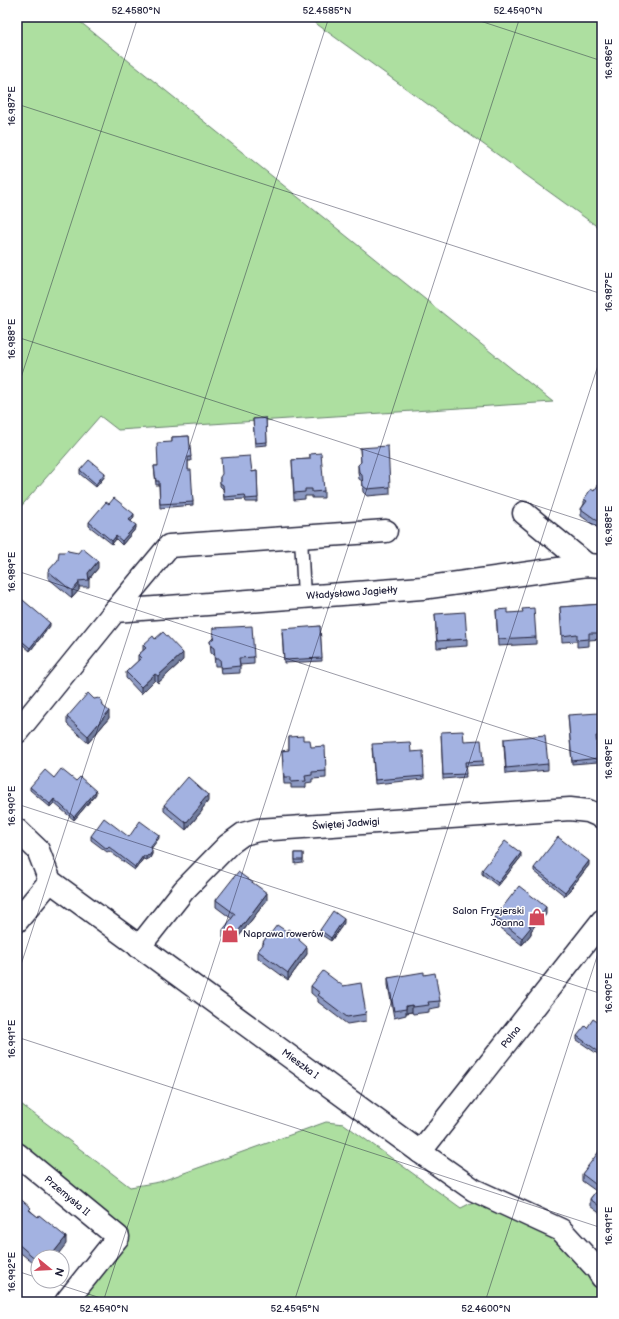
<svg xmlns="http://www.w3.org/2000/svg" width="619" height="1319" viewBox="0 0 619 1319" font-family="'Balsamiq Sans',sans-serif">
	<rect width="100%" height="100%" fill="#fff"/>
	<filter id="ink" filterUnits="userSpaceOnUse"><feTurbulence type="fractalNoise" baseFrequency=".025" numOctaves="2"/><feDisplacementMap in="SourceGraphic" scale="8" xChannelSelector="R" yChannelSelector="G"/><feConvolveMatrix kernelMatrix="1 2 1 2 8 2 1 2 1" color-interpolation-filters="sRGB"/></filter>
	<g filter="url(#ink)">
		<g fill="#addfa0" stroke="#68806e">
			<path d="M17,17h57l479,385 -435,28 -18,-14 -83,95z"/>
			<path d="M307,17h295v213z"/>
			<path d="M17,1101l113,86 29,-5 167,-60 18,2 117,84 14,-7 56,24 27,16 26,27 18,24v10h-524l28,-32 14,-25 -103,-102z"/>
		</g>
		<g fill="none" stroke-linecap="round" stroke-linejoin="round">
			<g stroke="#22223b" stroke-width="15">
				<path id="lane" d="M301,537l3,60"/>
			</g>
			<g stroke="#22223b" stroke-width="25">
				<g id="street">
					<path d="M524,513l63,52"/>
					<path d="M115,611l54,-65 217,-15"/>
					<path d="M17,732l98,-121 307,-23 165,-23 15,1"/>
					<path d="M17,830l21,20 12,31 370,271 54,38 87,40 36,39 5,8"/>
					<path d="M17,921l33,-40"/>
					<path d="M139,947l45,-57 44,-45 15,-11 15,-4 312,-21 18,2 14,6"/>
					<path d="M420,1152l182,-231"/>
					<path d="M17,1154l101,83 -52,65"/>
				</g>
			</g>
			<use href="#lane" stroke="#fff" stroke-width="12"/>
			<use href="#street" stroke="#fff" stroke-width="22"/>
		</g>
		<g fill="#8c99c2" stroke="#22223b">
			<path d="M266,418l1,27 -12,1 -2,-27z"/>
			<path d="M189,436l2,25h-3v9l5,32v3l-33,3 -1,-23h-3l-2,-19h4l14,-24v-5z"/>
			<path d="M360,448l30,39v7l-23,2 -4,-4 -1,-11 -3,-2 -1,-7v-7l3,-2z"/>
			<path d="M310,454l14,37v7h-12v-2h-7v3l-11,1 -2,-40 18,-1z"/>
			<path d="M80,470l25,6 -9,11 -16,-13z"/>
			<path d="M257,471l1,31h-12l-1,-3 -21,1 -1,-11 -3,-3v-9z"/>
			<path d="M602,480v51l-21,-15v-7l3,-5v-5l10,-8z"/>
			<path d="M109,504l25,14 -3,3 5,7 -14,17 -6,-6 -4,5 -23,-18v-4z"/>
			<path d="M68,551l30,17 -9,11v8h-10v3l-7,8 -24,-20v-7z"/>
			<path d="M17,595l33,31 -20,25 -13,-11z"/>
			<path d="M602,604v35l-13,1v6l-12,1v-6l-15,1 -2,-35z"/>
			<path d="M496,610l12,3 28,24v7l-38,2z"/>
			<path d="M435,614l32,25v7l-30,2z"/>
			<path d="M320,626l2,35 -38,2 -2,-31z"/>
			<path d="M213,628l41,29v7l-14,1v8l-19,1 -1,-8h-5l-1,-11 -3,-2 -1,-12 3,-3z"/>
			<path d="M155,639l28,21 -25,23 -3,-3 -14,14 -15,-16v-6l12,-11v-6l5,-4v-6z"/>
			<path d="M94,699l9,7 6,12 -21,25 -21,-19v-7z"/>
			<path d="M568,715l33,21v3l-5,1 2,22 -26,2z"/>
			<path d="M441,732l23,9 19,20v4l-18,1 1,11 -23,2z"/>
			<path d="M289,737l14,3 8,7 15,24v7l-14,1v3l-6,1v5h-15v-4h-7l-2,-33 7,-1z"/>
			<path d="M504,739l44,25v6l-42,4 -2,-28z"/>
			<path d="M372,748l39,4 13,24v3l-49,5z"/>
			<path d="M54,778l22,3 20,13 -22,26 -20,-17 -4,4 -20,-17v-3z"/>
			<path d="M208,801l-6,8v2l-16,19 -22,-19v-6z"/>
			<path d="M91,836l38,1 30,1 -8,10 1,6 -2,4 -4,2 -3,-1 -8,11 -26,-19 -2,1 -16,-12z"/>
			<path d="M295,853h8v10l-8,1z"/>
			<path d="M521,857l-23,29 -16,-12v-4z"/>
			<path d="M589,865l-24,31 -31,-25v-3z"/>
			<path d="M216,900h51l-34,44 -10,-7v-7l9,-11 -16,-12z"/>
			<path d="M546,914l-8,11 -2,-1 -5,7v3l-9,11 -27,-21v-7z"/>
			<path d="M344,923l-13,18 -11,-7v-4z"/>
			<path d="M271,933l29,8 7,13 -19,26 -30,-22v-7l5,-6v-3z"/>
			<path d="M424,975l16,26v6l-11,2v3l-16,2 -1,-2 -6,1v2l-12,3 -6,-33v-7z"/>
			<path d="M311,986l55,28v7l-19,3 -29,-22v-3l-7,-6z"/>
			<path d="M602,1018v39l-25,-17v-4l22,-13z"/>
			<path d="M602,1151v64l-12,-9v-7l6,-8 -14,-10v-7z"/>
			<path d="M17,1196l14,15 35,33 -28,13v10l-21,-17z"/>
		</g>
		<g fill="#727d9e" stroke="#22223b">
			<path d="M105,473v3l-9,11v-3z"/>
			<path d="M134,514v4l-5,5v-3z"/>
			<path d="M136,525v3l-14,17v-4z"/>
			<path d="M116,536v3l-4,5v-3z"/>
			<path d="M98,561v7l-10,12v-7z"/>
			<path d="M79,583v7l-7,8v-7z"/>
			<path d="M50,623v3l-20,25v-3z"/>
			<path d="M183,653v7l-25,23v-7z"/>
			<path d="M155,674v6l-14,14v-7z"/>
			<path d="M109,711v7l-21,25v-7z"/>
			<path d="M96,791v3l-22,26v-3z"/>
			<path d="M208,795v6l-6,8v2l-16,19v-7l14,-19z"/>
			<path d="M54,799v4l-4,4v-3z"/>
			<path d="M159,835v3l-8,11v-3z"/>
			<path d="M152,851v3l-2,4 -4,2v-4z"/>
			<path d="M521,853v4l-23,29v-3z"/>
			<path d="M143,856v3l-8,11v-3z"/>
			<path d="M589,861v4l-24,31v-4z"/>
			<path d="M267,893v7l-34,44v-6z"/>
			<path d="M546,907v7l-8,11v-7z"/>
			<path d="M536,917v7l-5,7v3l-9,11v-7l7,-12z"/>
			<path d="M344,919v4l-13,18v-3z"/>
			<path d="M307,947v7l-19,26v-7z"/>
			<path d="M412,1005v7l-6,1v-7z"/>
			<path d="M66,1237v7l-10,13h-6z"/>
		</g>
		<g fill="#a3b2e1" stroke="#22223b">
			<path d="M266,418l1,24 -12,1 -2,-24z"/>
			<path d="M189,436l2,21h-3v13h3l2,32 -33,2 -1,-23h-3l-2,-15h4l-1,-23 15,-1v-5z"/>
			<path d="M388,446l2,41 -23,2 -4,-3 -1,-11 -3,-3 -1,-7 3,-3 -1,-14z"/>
			<path d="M321,453l3,38 -12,1v-3h-7v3l-11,1 -2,-33 18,-1v-5z"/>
			<path d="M250,456l2,16 5,-1 1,27 -12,1 -1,-4 -21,2 -1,-12 -3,-2v-6l2,-3 -1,-16z"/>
			<path d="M89,460l16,13 -9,11 -16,-14z"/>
			<path d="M602,480v44l-21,-15 6,-8 -3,-2 7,-10 3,2z"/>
			<path d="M114,498l20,16 -5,6 7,5 -14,16 -6,-5 -4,5 -23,-19 17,-20 3,2z"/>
			<path d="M82,548l16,13 -10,12 1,7 -11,1 1,2 -7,8 -24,-20 10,-11 1,-8h6l2,-2 1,1 10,2z"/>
			<path d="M17,595l33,28 -20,25 -13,-11z"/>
			<path d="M602,604v29h-13v6l-12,1v-6l-15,2 -2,-29z"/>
			<path d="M534,608l2,29 -38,2 -2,-29 12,-1v4l15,-1 -1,-3z"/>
			<path d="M465,612l2,27 -30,2 -2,-27z"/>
			<path d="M252,626l2,31 -15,1 1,8 -19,2 -1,-9h-5l-1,-11 -3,-2 -1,-5 4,-3 -1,-10z"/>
			<path d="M320,626l2,32 -38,2 -2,-31z"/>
			<path d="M163,632l20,21 -25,23 -3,-2 -14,13 -15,-15 15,-14 -3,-3 8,-7 -3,-3 10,-9 2,3z"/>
			<path d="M88,693l6,6 5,-1 3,3 1,5 6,5 -21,25 -21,-19z"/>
			<path d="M599,713l2,23h-5l2,22 -26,3 -4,-46z"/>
			<path d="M463,731l1,10 17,-1 2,21 -18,1 1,12 -23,1 -2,-43z"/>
			<path d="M545,735l3,29 -42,4 -2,-29z"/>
			<path d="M303,736v4h7l1,7 14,-1 1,25 -14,1v3l-7,1 1,5 -15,1v-5h-7l-2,-26 7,-1v-13z"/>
			<path d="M410,742l1,10 12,-1 1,25 -49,4 -3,-36z"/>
			<path d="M61,769l15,12 4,-4 16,14 -22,26 -20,-18 -4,5 -20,-17 15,-17 9,8z"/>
			<path d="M188,777l20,18 -8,9h2l-16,19 -22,-18z"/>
			<path d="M104,818l25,19 11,-16 19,14 -8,11 1,5 -2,4 -4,1h-3l-8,11 -26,-20 -2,2 -16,-13z"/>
			<path d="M558,837l31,24 -24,31 -31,-24z"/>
			<path d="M505,841l16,12 -23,30 -16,-13z"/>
			<rect x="295" y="853" width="8" height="7"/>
			<path d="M238,872l29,21 -34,45 -10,-8 12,-16 -19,-14z"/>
			<path d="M519,886l27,21 -8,11 -2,-1 -7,9 2,1 -9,11 -27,-21z"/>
			<path d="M333,911l11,8 -13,19 -11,-8z"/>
			<path d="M277,925l9,6 2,-2 12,9 -1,2 8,7 -19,26 -30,-22 6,-8 -1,-1 7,-10 1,1z"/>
			<path d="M323,971l20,15 18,-3 5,31 -19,3 -29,-22 2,-2 -9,-7z"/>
			<path d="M424,972v3l11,-2 5,28 -12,1 1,3 -16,2 -1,-2 -6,1v3l-12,2 -6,-33z"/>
			<path d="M602,1018v36l-25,-18 8,-10 2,2 6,-9 6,4z"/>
			<path d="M600,1150l2,1v57l-12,-9 9,-12 -17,-13z"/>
			<path d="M17,1196l14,12 -2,2 9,7 1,-2 27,22 -16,20h-12v4l-21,-18 1,-2 -1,-1z"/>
		</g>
	</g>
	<path fill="none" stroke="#22223b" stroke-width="1" stroke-opacity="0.45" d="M468,17l134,44M17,104l585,190M17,337l585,190M17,390l121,-373M17,571l585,190M17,804l585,190M17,977l312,-960M17,1037l585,191M17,1271l21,7M48,1281l65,21M103,1302l417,-1285M294,1302l308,-949M485,1302l117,-361"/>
	<defs>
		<g id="shop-bare" transform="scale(1.38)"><path d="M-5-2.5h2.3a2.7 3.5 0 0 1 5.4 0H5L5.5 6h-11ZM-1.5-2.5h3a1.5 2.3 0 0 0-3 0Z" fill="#d1495b" stroke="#fff" stroke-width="2.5" paint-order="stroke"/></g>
	</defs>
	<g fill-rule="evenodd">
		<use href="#shop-bare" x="537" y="917"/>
		<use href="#shop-bare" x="230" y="934"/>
	</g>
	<g text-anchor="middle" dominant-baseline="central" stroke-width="3" stroke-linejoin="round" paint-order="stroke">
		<g font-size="10" fill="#22223b" stroke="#fff">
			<text transform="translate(352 593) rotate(-4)">Władysława Jagiełły</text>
			<text transform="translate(346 824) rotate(-4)">Świętej Jadwigi</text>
			<text transform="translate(511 1037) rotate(-52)">Polna</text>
			<text transform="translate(300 1064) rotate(36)">Mieszka I</text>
			<text transform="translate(67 1196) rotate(40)">Przemysła II</text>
		</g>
		<g font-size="10" fill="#22223b" stroke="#fff" text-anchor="end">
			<text x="524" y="911">Salon Fryzjerski<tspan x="524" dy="12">Joanna</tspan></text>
			<text x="243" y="934" text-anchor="start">Naprawa rowerów</text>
		</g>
	</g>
	<rect width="619" height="1319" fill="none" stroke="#fff" stroke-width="44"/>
	<g transform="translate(50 1269) rotate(108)"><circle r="19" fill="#ffffff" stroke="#a7a7b1"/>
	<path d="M0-3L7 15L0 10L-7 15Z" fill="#d1495b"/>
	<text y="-6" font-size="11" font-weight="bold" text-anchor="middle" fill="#22223b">N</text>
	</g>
	<rect x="22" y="22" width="575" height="1275" fill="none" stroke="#22223b" stroke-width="1.5"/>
	<g font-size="10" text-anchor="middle" fill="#22223b">
		<text x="136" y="14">52.4580°N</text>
		<text x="327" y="14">52.4585°N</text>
		<text x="518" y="14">52.4590°N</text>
		<text transform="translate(608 59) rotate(-90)" y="4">16.986°E</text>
		<text transform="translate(11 106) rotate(-90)" y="4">16.987°E</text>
		<text transform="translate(608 292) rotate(-90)" y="4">16.987°E</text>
		<text transform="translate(11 339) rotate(-90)" y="4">16.988°E</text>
		<text transform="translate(608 526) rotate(-90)" y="4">16.988°E</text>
		<text transform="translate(11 572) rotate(-90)" y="4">16.989°E</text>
		<text transform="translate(608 759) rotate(-90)" y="4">16.989°E</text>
		<text transform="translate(11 806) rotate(-90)" y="4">16.990°E</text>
		<text transform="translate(608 993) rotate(-90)" y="4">16.990°E</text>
		<text transform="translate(11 1039) rotate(-90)" y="4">16.991°E</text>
		<text transform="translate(608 1226) rotate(-90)" y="4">16.991°E</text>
		<text transform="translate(11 1272) rotate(-90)" y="4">16.992°E</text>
		<text x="104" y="1312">52.4590°N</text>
		<text x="295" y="1312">52.4595°N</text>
		<text x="486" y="1312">52.4600°N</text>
	</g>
</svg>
